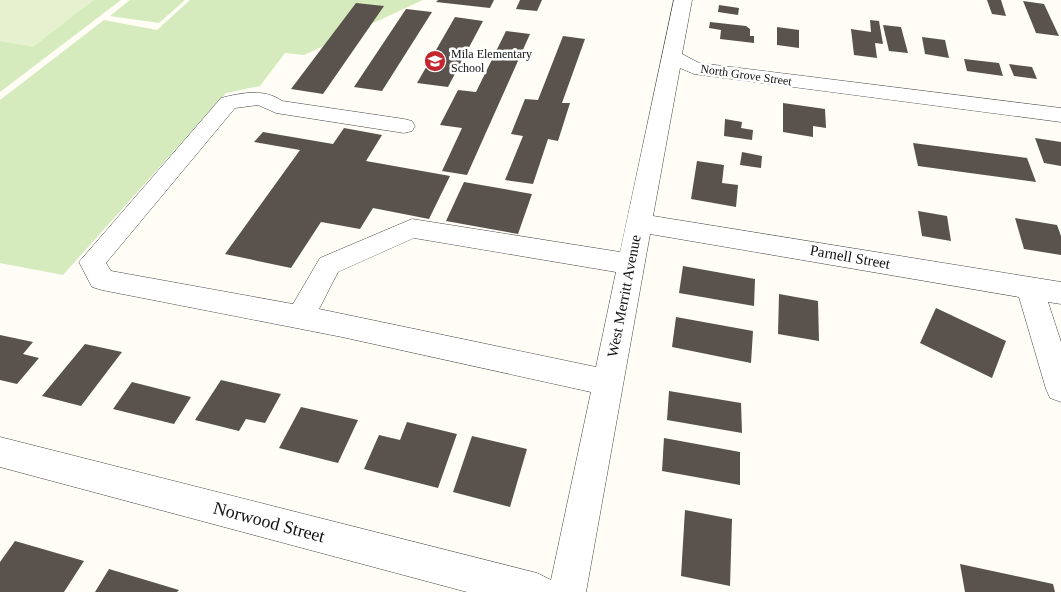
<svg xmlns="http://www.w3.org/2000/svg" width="1061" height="592" viewBox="0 0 1061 592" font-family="'Times New Roman',serif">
	<rect width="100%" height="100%" fill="#fffdf5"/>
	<g fill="#d5ebbd">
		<path d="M0,0h121l-121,92z"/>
		<path d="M130,0h55l-26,23 -49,-7z"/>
		<path d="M190,0h233l-119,55 -19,-2 -25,33 -34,7 -163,182 -63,-12v-163l104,-80 53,10z"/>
	</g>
	<path fill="#e6f2cf" d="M0,0h94l-61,47 -33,-6z"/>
	<g fill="#5a524d">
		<path d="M438,0h56l-4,8 -54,-6z"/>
		<path d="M520,0h22l-5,11 -21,-2z"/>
		<path d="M987,0h14l5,16 -14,-2z"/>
		<path d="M1023,1l21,3 15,32 -23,-3z"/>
		<path d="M356,3l28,3 -61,88 -32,-5z"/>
		<path d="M719,5l20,3 -1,7 -20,-3z"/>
		<path d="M406,9l26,3 -50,79 -28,-4z"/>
		<path d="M455,17l28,4 -35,66 -31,-4z"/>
		<path d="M870,20l9,1 4,23 -8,-1 2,15 -23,-3 -3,-26 20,3z"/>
		<path d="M710,22l36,4 4,3v7h4v7l-34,-4 1,-9 -12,-2z"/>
		<path d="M883,25l18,2 7,26 -19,-2z"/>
		<path d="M777,27l22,3v18l-22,-3z"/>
		<path d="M506,31l24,3 -63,141 -25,-4 20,-43 -22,-3 18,-35 18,2z"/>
		<path d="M563,36l22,3 -23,64h8l-12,38 -10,-2 -15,45 -28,-4 18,-44 -12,-2 14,-35 13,1z"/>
		<path d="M922,37l23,3 4,18 -24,-4z"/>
		<path d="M964,59l35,4 4,13 -36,-5z"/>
		<path d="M1009,64l23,3 5,12 -23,-3z"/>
		<path d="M783,103l42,6 1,19 -13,-2v11l-30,-5z"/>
		<path d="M725,119l17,3 -1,6 12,2 -1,10 -28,-4z"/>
		<path d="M344,128l38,7 -16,26 84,15 -21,43 -56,-11 -13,21 -39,-7 -30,46 -66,-14 75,-104 -46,-8 9,-10 70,12z"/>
		<path d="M1035,138l26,4v24l-17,-3z"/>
		<path d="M913,143l114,15 9,24 -118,-16z"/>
		<path d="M742,152l20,4 -1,12 -21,-3z"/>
		<path d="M697,161l27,4 -2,18 16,2 -2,22 -45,-8z"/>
		<path d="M464,182l68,12 -14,40 -72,-13z"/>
		<path d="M918,211l29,5 4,25 -29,-5z"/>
		<path d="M1015,218l42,7 4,11v19l-37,-6z"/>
		<path d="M683,266l72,13 -1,27 -75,-13z"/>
		<path d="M779,294l39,7 1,40 -41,-7z"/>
		<path d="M936,308l70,33 -14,37 -72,-35z"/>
		<path d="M676,317l77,14 -2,32 -79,-16z"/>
		<path d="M0,335l33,7 -10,12 16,4 -22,26 -17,-4z"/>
		<path d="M85,344l37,8 -41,54 -39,-10z"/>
		<path d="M221,380l60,14 -16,29 -19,-4 -7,12 -44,-11z"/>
		<path d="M132,382l59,15 -17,27 -61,-15z"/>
		<path d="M669,391l72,12 1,30 -75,-13z"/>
		<path d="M301,407l57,13 -20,43 -59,-15z"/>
		<path d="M407,422l50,12 -19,54 -74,-19 15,-34 21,5z"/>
		<path d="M472,436l55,13 -17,58 -57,-15z"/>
		<path d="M664,438l76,14v33l-78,-14z"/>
		<path d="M685,510l47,9 -2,67 -49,-10z"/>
		<path d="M15,541l69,20 -20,31h-64v-30z"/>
		<path d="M960,564l93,20 2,8h-90z"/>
		<path d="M109,569l70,21 -2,2h-82z"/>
	</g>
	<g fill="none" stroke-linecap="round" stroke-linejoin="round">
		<g stroke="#444" stroke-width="1">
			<path id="minor" d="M674,0h18l-10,54 17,9 362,45v14l-367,-48 -14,-6 -27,148 408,66v22l-13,-2 13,40v60l-11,-4 -4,-9 -27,-92 -369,-63 -64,358h-119l-467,-125v-30l537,136 14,7 40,-188 -249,-55 -240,-47 -10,-3 -13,-25 142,-164c20,-5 43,-10 61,3l122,18 8,2 3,5 -3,5 -8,2 -128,-20 -18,-8 -23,3 -129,155 5,8 182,33 27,-46 92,-39 208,33zM414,238l202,34 -20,95 -277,-58 19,-37z"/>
		</g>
		<use href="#minor" fill="#fff" fill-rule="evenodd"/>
	</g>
	<defs>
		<g id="school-disc" transform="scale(1.125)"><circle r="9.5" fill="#c4262e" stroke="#fff"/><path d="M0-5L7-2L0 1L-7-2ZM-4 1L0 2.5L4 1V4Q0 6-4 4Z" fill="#fff"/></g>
	</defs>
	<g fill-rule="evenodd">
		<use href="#school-disc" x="435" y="61"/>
	</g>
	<g text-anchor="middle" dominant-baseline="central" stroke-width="5" stroke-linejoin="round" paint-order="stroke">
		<g font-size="12" fill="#111" stroke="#fff" text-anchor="start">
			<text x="451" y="54">Mila Elementary<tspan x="451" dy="14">School</tspan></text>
		</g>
		<g font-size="12" fill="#111" stroke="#fff">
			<text transform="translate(746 75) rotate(8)">North Grove Street</text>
		</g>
		<g font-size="15" fill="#111" stroke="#fff">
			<text transform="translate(850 257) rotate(10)">Parnell Street</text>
			<text transform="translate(624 296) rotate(-79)">West Merritt Avenue</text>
		</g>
		<g font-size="18" fill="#111" stroke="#fff">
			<text transform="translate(269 522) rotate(15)">Norwood Street</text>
		</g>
	</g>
</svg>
